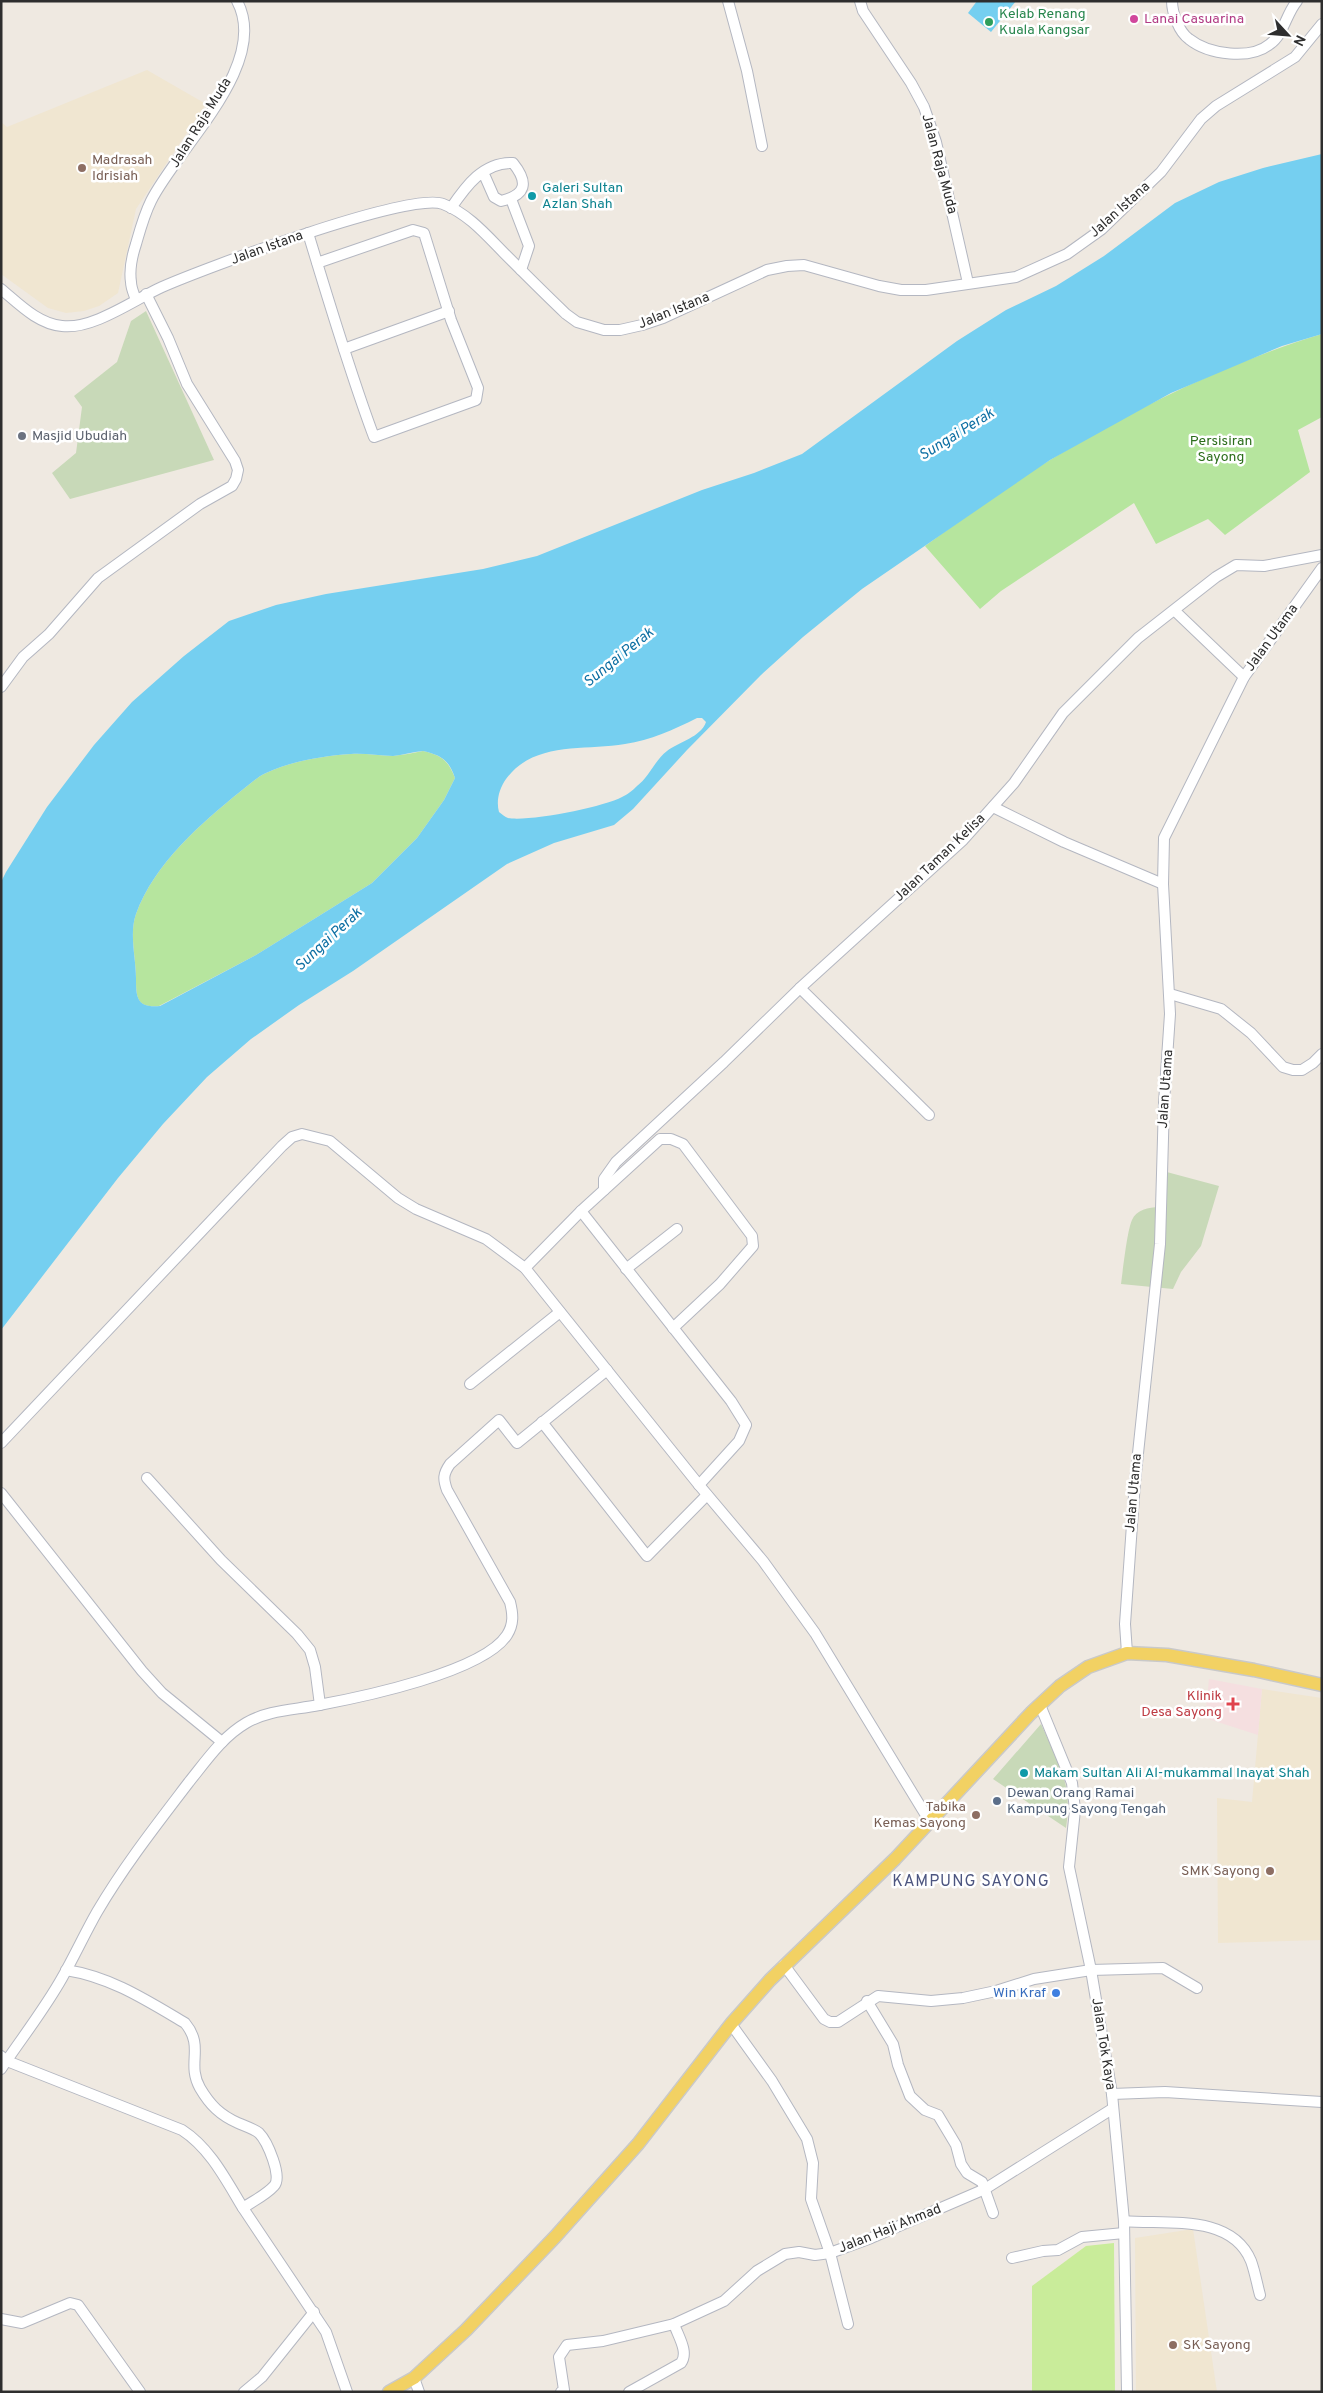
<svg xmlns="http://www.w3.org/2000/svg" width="1323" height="2393" viewBox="0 0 1323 2393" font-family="Overpass,sans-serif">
	<rect width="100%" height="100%" fill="#efe9e1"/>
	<g fill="#f0e6d1">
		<path d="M147,70l59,34 -70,105 -18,84 -19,13 -15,5 -18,2 -18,-5 -47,-34v-152l6,5z"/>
		<path d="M1262,1689l60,9v242l-104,3 -1,-145 35,4z"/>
		<path d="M1193,2229l24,163h-81l-1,-154z"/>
	</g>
	<path fill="#f5dfe0" d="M1209,1679l53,10 -4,46 -53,-17z"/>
	<g fill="#b6e59e">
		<path d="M1322,334v83l-24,13 12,42 -85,63 -17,-16 -52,25 -22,-41 -133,88 -21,18 -55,-63c41,-30 82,-60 125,-86 85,-52 176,-97 272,-126z"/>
		<path d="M423,751c18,4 25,9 32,27l-11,22 -27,38 -45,45 -116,72 -97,51c-22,2 -23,-8 -23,-28 0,-20 -7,-45 0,-64 18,-50 65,-91 105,-123 8,-6 16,-14 25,-18 26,-12 56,-17 85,-19 14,-1 28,2 42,2 9,-1 20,-3 30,-5z"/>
	</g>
	<g fill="#c8d9b8">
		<path d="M146,311l68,149 -144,39 -18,-26 24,-20 6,-46 -8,-11 43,-34 14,-41z"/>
		<path d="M1163,1171l56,15 -18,60 -20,26 -8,17 -52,-5c2,-14 6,-53 11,-64 4,-10 17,-13 27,-13z"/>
		<path d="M1041,1724c18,40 32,60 25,104l-73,-49z"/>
	</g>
	<path fill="#c9ec9a" d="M1114,2243l1,149h-83v-106l54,-40z"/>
	<g fill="#75cff0" fill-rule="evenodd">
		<path d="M977,1h39l-25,31 -23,-19z"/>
		<path d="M1322,154v180l-40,12 -111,47 -121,67 -188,129 -59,48 -42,38 -74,75 -54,59 -19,16 -60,18 -47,21 -154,107 -54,34 -48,34 -44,38 -44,47 -45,54 -117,152v-448l5,-10 41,-65 47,-62 38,-43 52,-46 45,-35 47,-16 50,-11 157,-25 54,-13 165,-66 52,-17 48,-19 155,-113 49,-31 50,-24 48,-30 71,-53 44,-21 44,-14zM697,718h5l4,4c-5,15 -27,20 -39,29 -12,9 -18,26 -30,35 -4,4 -10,9 -15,11 -18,10 -94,25 -114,21 -3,-1 -6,-4 -9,-6 -3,-11 0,-23 7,-33 28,-38 77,-28 119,-35 26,-4 48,-14 72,-26zM423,751c18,4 26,9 32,27l-11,22 -27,38 -45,45 -116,72 -96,51c-23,2 -24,-8 -24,-28 0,-20 -7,-44 0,-64 18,-50 65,-91 105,-123 8,-6 16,-14 25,-18 26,-12 56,-17 85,-19 14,-1 28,2 42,2 9,-1 20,-4 30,-5z"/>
	</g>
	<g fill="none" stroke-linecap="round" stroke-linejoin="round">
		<g stroke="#b4b7c1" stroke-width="12">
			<g id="minor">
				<path d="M728,1l19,70 15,75"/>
				<path d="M860,1l3,10 48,72 13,24 12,35 32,141"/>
				<path d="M1172,1c0,12 7,31 17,38 20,16 62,21 81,5 14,-10 16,-30 27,-43"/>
				<path d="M511,199l18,47 -8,24"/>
				<path d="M451,208c15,-22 32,-46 62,-45 16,20 13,32 -12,38l-7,-4 -11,-25"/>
				<path d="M308,233c21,69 41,137 66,204l102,-37 2,-12 -27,-68 -27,-87 -11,-3 -96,33"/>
				<path d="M1,289c18,15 37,35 61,37 31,4 73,-27 100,-39 41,-18 248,-96 281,-83 26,10 44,32 64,52 19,19 39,39 59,58l11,8 27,8h16l22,-5 21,-7 104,-48 20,-4 17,-1 75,21 22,4h25l90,-13 51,-23 35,-25 59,-57 40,-53 15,-13 79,-49 27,-33"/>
				<path d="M136,300c-2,-6 -5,-12 -5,-18 -2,-13 1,-26 5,-38 4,-14 8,-29 15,-43 26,-53 120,-136 86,-200"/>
				<path d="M344,349l105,-38"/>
				<path d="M1175,611l69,66"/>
				<path d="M1,687l22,-30 26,-23 49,-56 102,-74 32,-18 4,-7 2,-9 -3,-9 -48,-77 -19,-46 -22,-44"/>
				<path d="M993,807l71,35 99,42"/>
				<path d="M800,988l129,127"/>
				<path d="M1170,994l51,15 30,24 32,34 10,3h9l11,-7 9,-9"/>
				<path d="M604,1190v-11l12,-17 108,-100 76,-74 163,-148 51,-57 49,-70 75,-75 78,-61 20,-12 28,1 58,-11"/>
				<path d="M581,1211l150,190 15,24 -7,16 -40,44"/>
				<path d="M525,1268l56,-57 79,-72h11l12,5 69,92 1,10 -33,38 -47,44"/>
				<path d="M626,1269l51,-40"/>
				<path d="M470,1384l90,-72"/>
				<path d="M542,1422l105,134 60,-61"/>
				<path d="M1,1443l281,-297 10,-9 10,-3 28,7 68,57 18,11 70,30 39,29 174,217 64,76 52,72 115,189"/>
				<path d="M147,1478l74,82 76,74 13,16 5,17 5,38"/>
				<path d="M1,1493l141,178 20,22 60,49"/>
				<path d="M1127,1653l-2,-29 10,-142 25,-238 4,-141 6,-89 -7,-130 1,-46 80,-161 78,-109"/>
				<path d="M1040,1705l32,78 3,27 -6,57 22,103 21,124 12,127 3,171"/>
				<path d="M784,1965l40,54 6,3h8l40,-26 53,5 32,-3 33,-7 38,-12 57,-9 72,-2 34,20"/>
				<path d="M66,1970c45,7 80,30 119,53 20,24 1,40 15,65 10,17 20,27 38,35 7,3 16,6 21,10 8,8 24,44 15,53 -8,9 -21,15 -31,22l83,124 21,60"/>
				<path d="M867,2001l26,43 5,21 12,31 15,14 13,5 18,30 5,19 6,9 15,9 11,31"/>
				<path d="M731,2024l41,57 35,58 6,24 -2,36 19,54 18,71"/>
				<path d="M1,2056l6,5 175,69c28,18 44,50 61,78"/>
				<path d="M1,2069c20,-30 43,-59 61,-91 12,-21 23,-45 35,-66 27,-46 60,-88 92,-130 17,-21 33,-45 57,-59 22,-13 48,-13 73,-18 43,-8 164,-33 188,-70 7,-11 6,-21 3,-33l-63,-112c-4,-11 -4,-16 3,-26l49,-44 18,23 90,-73"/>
				<path d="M1112,2094l53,-2 157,10"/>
				<path d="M1124,2221c42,4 107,-8 127,40 4,11 6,23 9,34"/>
				<path d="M1012,2258l31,-7 15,-1 24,-13 42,-4"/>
				<path d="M1,2319l21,4 48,-20 8,2 62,87"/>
				<path d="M414,2378l5,14"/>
				<path d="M244,2392l18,-15 52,-65"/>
				<path d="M561,2392l3,-2 -5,-33 8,-12 36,-4 71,-17 50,-23 33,-30 28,-17 14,-2 16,3 15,-2 41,-15 114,-49 127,-80"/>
				<path d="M629,2392l52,-29c8,-11 -3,-27 -7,-39"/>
			</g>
		</g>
		<g stroke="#c9c9c9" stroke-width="15">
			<path id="major" d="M389,2392l25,-14 52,-48 89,-93 83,-93 93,-120 39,-44 125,-121 136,-146 29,-27 28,-19 39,-14 40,2 87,15 68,15"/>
		</g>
		<use href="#minor" stroke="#fff" stroke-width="10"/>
		<use href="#major" stroke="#f2d163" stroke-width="12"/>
	</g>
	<circle fill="#d1479c" stroke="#fff" stroke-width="2" cx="1134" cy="19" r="5"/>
	<circle fill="#2e9e5b" stroke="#fff" stroke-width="2" cx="989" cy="22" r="5"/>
	<g fill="#8d6e63" stroke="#fff" stroke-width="2">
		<circle cx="82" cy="168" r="5"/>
		<circle cx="976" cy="1815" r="5"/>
		<circle cx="1270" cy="1871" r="5"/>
		<circle cx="1173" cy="2345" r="5"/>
	</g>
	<g fill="#0f9aa8" stroke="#fff" stroke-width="2">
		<circle cx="532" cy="196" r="5"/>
		<circle cx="1024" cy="1773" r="5"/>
	</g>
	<circle fill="#6b7280" stroke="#fff" stroke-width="2" cx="22" cy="436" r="5"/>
	<path fill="#e0444e" stroke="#fff" stroke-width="2" d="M1230.5 1696.5h5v5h5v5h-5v5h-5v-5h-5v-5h5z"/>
	<circle fill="#5c6f8a" stroke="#fff" stroke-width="2" cx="997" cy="1801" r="5"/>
	<circle fill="#3f7fe0" stroke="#fff" stroke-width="2" cx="1056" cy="1993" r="5"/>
	<g text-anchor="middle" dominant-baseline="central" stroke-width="5" stroke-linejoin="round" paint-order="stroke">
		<g font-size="14" fill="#27864d" stroke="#fff" text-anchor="start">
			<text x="999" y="14">Kelab Renang<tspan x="999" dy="16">Kuala Kangsar</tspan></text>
		</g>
		<g font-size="14" fill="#b23c85" stroke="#fff" text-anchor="start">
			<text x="1144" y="19">Lanai Casuarina</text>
		</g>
		<g font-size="14" fill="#2e2e2e" stroke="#fff">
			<text transform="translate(201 123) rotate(-58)">Jalan Raja Muda</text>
			<text transform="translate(939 164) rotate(75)">Jalan Raja Muda</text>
			<text transform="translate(1120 210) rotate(-42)">Jalan Istana</text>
			<text transform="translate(267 248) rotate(-20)">Jalan Istana</text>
			<text transform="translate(674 311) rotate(-22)">Jalan Istana</text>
			<text transform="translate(1272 638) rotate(-54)">Jalan Utama</text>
			<text transform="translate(940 858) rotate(-44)">Jalan Taman Kelisa</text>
			<text transform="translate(1166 1089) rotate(-86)">Jalan Utama</text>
			<text transform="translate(1134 1493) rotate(-85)">Jalan Utama</text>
			<text transform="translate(1103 2044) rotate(81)">Jalan Tok Kaya</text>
			<text transform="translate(890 2229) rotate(-22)">Jalan Haji Ahmad</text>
		</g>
		<g font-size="14" fill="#785e54" stroke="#fff" text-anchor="start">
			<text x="92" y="160">Madrasah<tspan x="92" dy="16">Idrisiah</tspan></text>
			<text x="966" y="1807" text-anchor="end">Tabika<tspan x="966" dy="16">Kemas Sayong</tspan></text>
			<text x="1260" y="1871" text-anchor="end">SMK Sayong</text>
			<text x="1183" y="2345">SK Sayong</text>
		</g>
		<g font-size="14" fill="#0d838f" stroke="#fff" text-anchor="start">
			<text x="542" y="188">Galeri Sultan<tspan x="542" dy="16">Azlan Shah</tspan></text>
			<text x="1034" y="1773">Makam Sultan Ali Al-mukammal Inayat Shah</text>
		</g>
		<g font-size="14" fill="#5b616d" stroke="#fff" text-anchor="start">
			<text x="32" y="436">Masjid Ubudiah</text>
		</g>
		<g font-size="14" fill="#2c6e1b" stroke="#fff">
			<text x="1221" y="441">Persisiran<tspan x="1221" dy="16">Sayong</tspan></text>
		</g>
		<g font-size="14" fill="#be3a42" stroke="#fff" text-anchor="end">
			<text x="1222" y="1696">Klinik<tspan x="1222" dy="16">Desa Sayong</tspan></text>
		</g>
		<g font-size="14" fill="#4e5e75" stroke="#fff" text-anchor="start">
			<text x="1007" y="1793">Dewan Orang Ramai<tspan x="1007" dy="16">Kampung Sayong Tengah</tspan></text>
		</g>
		<g font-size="14" fill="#366cbe" stroke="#fff" text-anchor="end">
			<text x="1046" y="1993">Win Kraf</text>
		</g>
		<g font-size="15" font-style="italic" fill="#0d6fa3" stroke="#fff">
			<text transform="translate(957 435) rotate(-32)">Sungai Perak</text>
			<text transform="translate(619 658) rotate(-39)">Sungai Perak</text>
			<text transform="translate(329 940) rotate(-43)">Sungai Perak</text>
		</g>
		<g font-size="16" letter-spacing="1" fill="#4d5680" stroke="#fff">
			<text x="971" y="1882">KAMPUNG SAYONG</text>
		</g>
	</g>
	<rect width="1323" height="2393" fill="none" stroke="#2e2e2e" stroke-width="5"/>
	<g transform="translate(1288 35) rotate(116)" stroke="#ffffff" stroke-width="4" paint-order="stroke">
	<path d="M0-4L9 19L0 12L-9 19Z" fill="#2e2e2e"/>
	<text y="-8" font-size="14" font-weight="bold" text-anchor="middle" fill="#2e2e2e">N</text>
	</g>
</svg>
